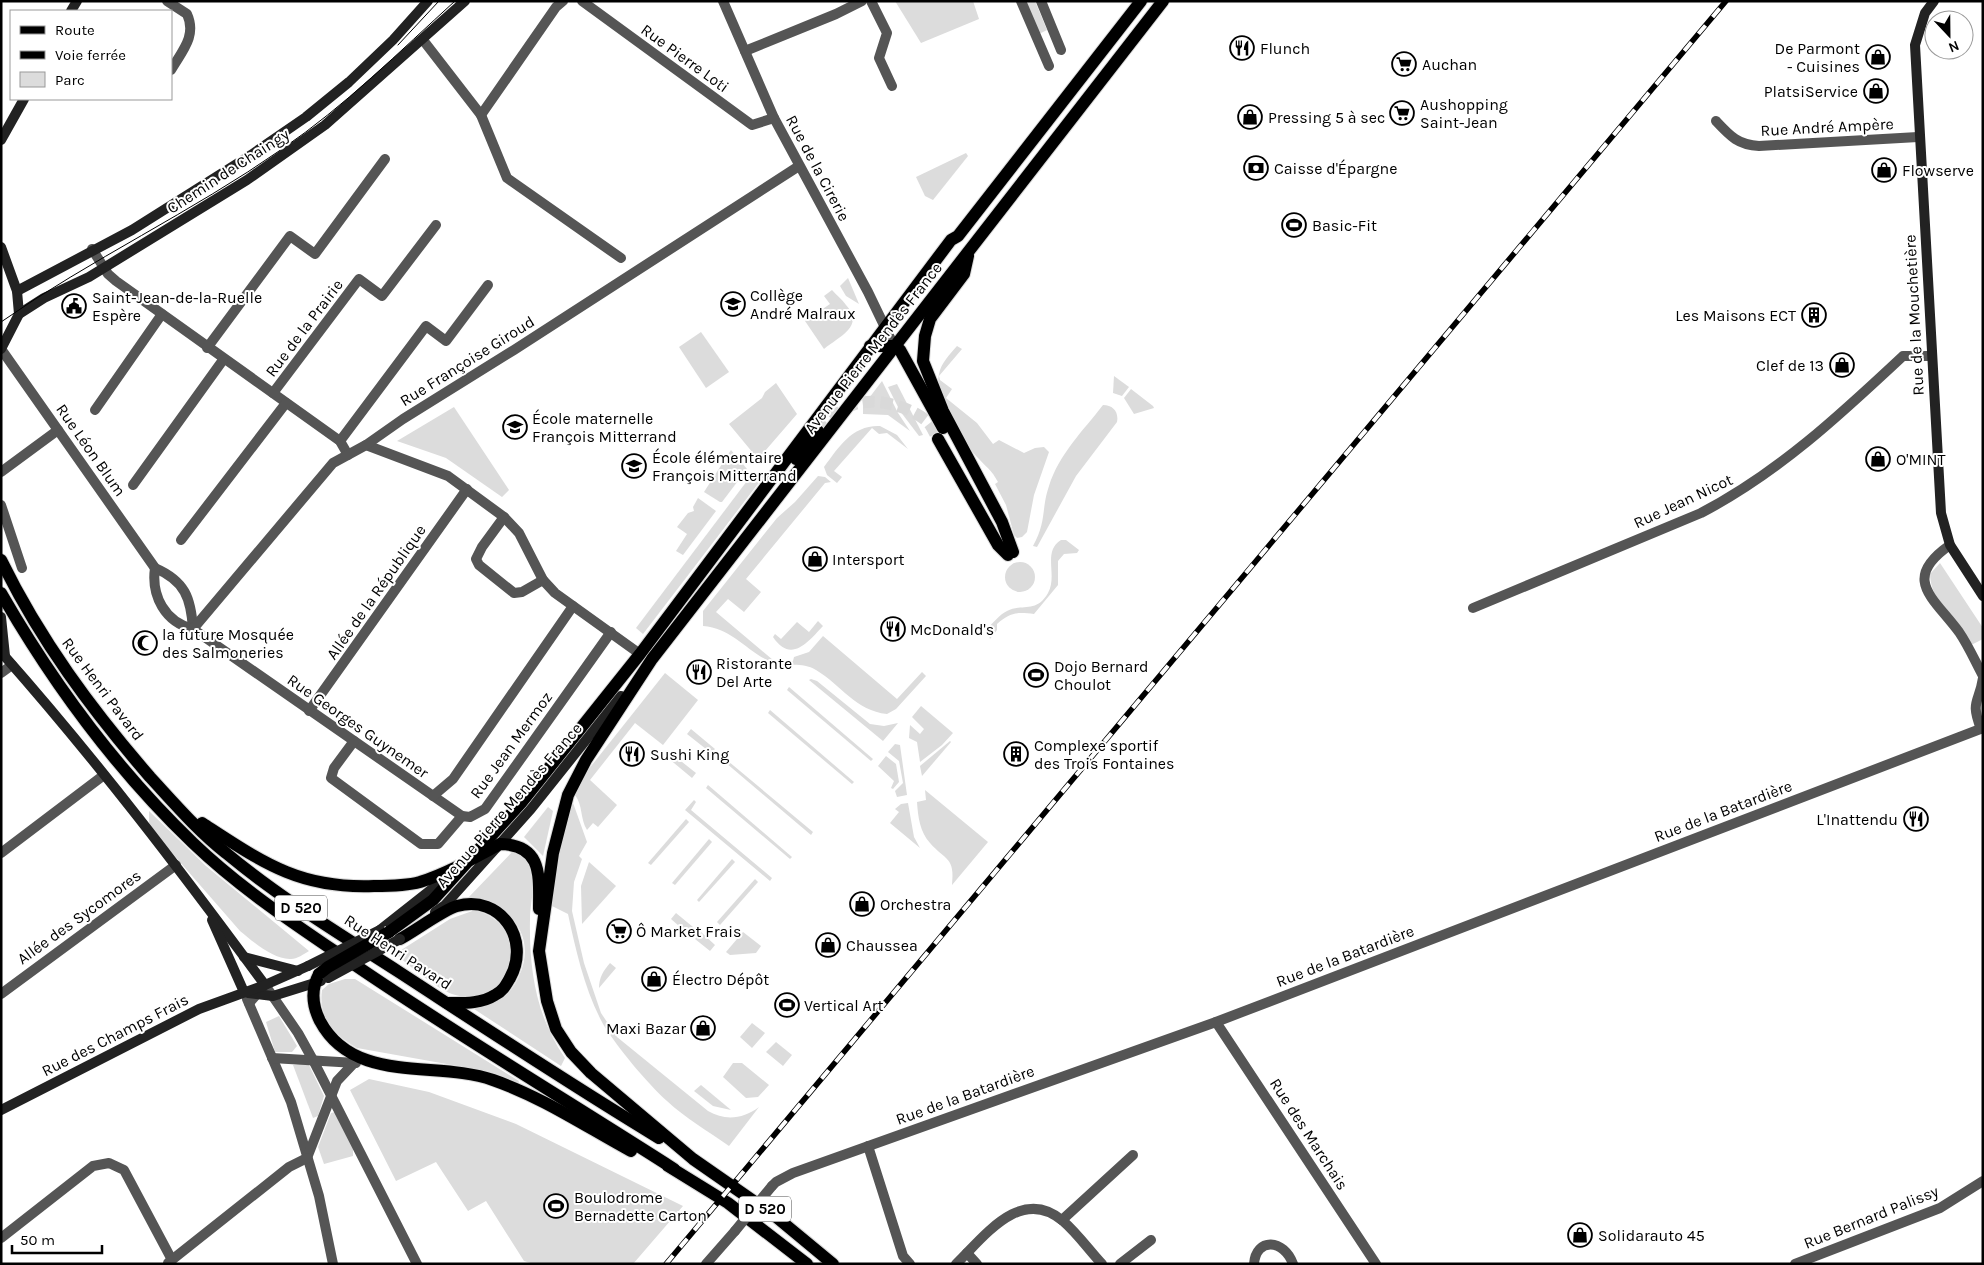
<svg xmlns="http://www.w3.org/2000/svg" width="1984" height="1265" viewBox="0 0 1984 1265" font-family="Karla,sans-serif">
	<rect width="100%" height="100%" fill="#fff"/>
	<g fill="#dcdcdc">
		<path d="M895,1h78l6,18 -58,24z"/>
		<path d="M1026,1h9l12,29 -8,4z"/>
		<path d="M966,153l2,3 -35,44 -8,-4 -9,-19z"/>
		<path d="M848,278l11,26 -13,-8 -6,-10z"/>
		<path d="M832,290c5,6 10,9 14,15 19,21 -6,31 -22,44l-19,-28 25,-17 -6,-8z"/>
		<path d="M701,332l28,40 -23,16 -27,-41z"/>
		<path d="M957,346l5,3 -23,27 1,4 12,9 -6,9 31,25 16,21 6,-4 25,13 11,-5 9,-1 5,5 -15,43 -7,37 -5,5 -5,1 -3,-3 -8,-30 -11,-21 3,-2c-7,-13 -10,-13 -19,-23 -16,-16 -46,-62 -40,-85 2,-11 11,-20 18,-28z"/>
		<path d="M1114,376l15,11 -7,9 -9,-3z"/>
		<path d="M882,381l16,32 12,18 -22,-16 -25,-1v-8z"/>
		<path d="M776,383l21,31 -39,45 -29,-35 33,-26 3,-6z"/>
		<path d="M897,384l26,51 -4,1 -19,-25 -12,-24z"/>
		<path d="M1131,389l22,17 1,2 -20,6 -10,-16z"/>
		<path d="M1103,405c10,0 16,7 14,17l-41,54 -39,71 -4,-1c14,-25 8,-37 16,-60 10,-32 34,-55 54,-81z"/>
		<path d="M454,407l55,83 -7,7 -56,-39 -49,-17z"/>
		<path d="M880,426l17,9 11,14 -21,-16 -8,1 -7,-6 -38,43 8,6 -5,6 -10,-8 -3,-8c15,-20 28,-42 56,-41z"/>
		<path d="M731,450l16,19 -25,33h-2l-16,-10z"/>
		<path d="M762,475l2,1 -121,158 -7,-6 111,-147z"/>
		<path d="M818,476l7,1 6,5 -6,1 -79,96 15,13 -17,20 -16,-13 -12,13 57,48 20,1 1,-4 15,-5 14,-16 74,63 25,-27 4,4 -30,33 -9,5c-31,-3 -46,-29 -71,-44 -14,-9 -31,-2 -45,-8 -25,-11 -39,-34 -68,-36v-15l74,-93 18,-16z"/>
		<path d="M698,498l18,13 -33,44 -7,-4 11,-17 -10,-7 11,-14 6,-2 -1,-4z"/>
		<path d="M1061,540h5l13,10 -2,3 -13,1 -6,7v24l-24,29c-16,-2 -24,-2 -37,10v6l-7,9 -3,-10c6,-6 13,-15 20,-18 15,-8 29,3 41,-18 10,-18 -6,-41 13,-53z"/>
		<circle cx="1020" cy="577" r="15"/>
		<path d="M1940,563l43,65v11l-12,6c-14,-20 -41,-45 -41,-71z"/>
		<path d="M818,621l5,5c-15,16 -32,38 -50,11l2,-3 6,5 16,-17 12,10z"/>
		<path d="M665,673l33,27 -35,45 -28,-22 -45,57 27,25 -19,22 -5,-4 -6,7c-7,-11 -4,-25 -12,-35l9,-20z"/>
		<path d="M811,679l6,2 53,43 14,2 14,-3 -15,18 -74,-61z"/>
		<path d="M789,687l84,72 -2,2 -84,-71z"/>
		<path d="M921,706l32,27 -11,12 -22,17 -3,-20 -8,-4 1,-13 10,9 4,-5 -12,-12z"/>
		<path d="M770,710l84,72 -2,2 -84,-71z"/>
		<path d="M691,729l24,20 -4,4 -24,-19z"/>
		<path d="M950,741l1,1 -29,34 -2,-10z"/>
		<path d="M895,744l5,1 7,50 -10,2 -2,-6 8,-8 -4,-22 -11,-9z"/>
		<path d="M672,754l24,19 -4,5 -24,-20z"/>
		<path d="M886,756l10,8 3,18 -6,7 -2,-1 3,-7 -16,-15z"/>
		<path d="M728,761l85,71 -2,3 -85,-72z"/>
		<path d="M708,785l84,72 -2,2 -84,-71z"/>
		<path d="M925,790l63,52 -36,43c3,-28 -6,-24 -22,-42 -10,-11 -12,-26 -13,-41l9,-2z"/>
		<path d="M572,800l15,42 -8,14 3,3 -8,23 -2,29 12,52 17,50 16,24 91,74c17,10 35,8 51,-4l-30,39c-21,-15 -44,-28 -62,-45 -20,-18 -50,-54 -64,-77 -18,-33 -27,-73 -35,-110l-16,-8 7,-56z"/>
		<path d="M694,800l2,2 -5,8 81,68 -2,3 -85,-71z"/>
		<path d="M908,803l6,34 6,11 -30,-25 9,-11 -4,-3 6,-5z"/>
		<path d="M548,807l5,4 -10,45 -19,-19z"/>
		<path d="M149,811l57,55 103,85c-5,3 -12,8 -18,8 -17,1 -39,-18 -51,-28l-81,-93 -10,-15z"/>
		<path d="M686,819l3,3 -38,43 -3,-2z"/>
		<path d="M709,839l3,3 -37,43 -3,-2z"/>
		<path d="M514,850c8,5 18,13 19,23 2,15 -3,31 -3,46 -1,51 6,97 35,139l-4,8 -87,-57c10,-3 23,-6 32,-14 5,-4 10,-12 13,-19 19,-40 -11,-76 -52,-77z"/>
		<path d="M732,859l3,3 -36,40 -2,-2z"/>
		<path d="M589,862l27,24 -34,38 -1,-38z"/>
		<path d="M755,879l3,3 -38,43 -3,-3z"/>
		<path d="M475,910c66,19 34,104 -23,84 -15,-5 -43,-29 -57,-40l55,-35z"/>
		<path d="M676,913l17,14 -6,6 -16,-14z"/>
		<path d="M701,932l14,13 -5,6 -15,-12z"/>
		<path d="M743,932l18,14 -5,7 -26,2 -4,-3z"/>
		<path d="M610,963l6,5 -17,20c0,-10 4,-17 11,-25z"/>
		<path d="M345,979h10l164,102 -1,2 -49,-15 -112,-20c-23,-13 -39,-30 -35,-58l7,-6z"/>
		<path d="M279,1016l18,30 -5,6h-17l-9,-30z"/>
		<path d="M752,1023l13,10 -13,15 -12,-11z"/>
		<path d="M776,1042l16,13 -9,11 -17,-14z"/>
		<path d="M308,1063l16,33 -6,20 -5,2 -20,-53z"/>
		<path d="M733,1063h9l27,22 -11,12 -12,1 -23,-21z"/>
		<path d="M369,1079l60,13 87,32 167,82 -50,58h-99l-10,-3 -38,-60 -18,10 -32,-49 -40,19 -46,-91z"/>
		<path d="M701,1085l30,25 -18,-4 -19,-15z"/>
		<path d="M335,1112l18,37v7l-29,8 -6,-17 13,-34z"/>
	</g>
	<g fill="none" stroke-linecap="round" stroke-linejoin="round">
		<path stroke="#d9d9d9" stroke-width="12" stroke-dasharray="12 6" stroke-linecap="butt" d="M818,431c9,-9 23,-23 37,-27 22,-7 56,3 73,18 4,4 7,12 10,17"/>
		<g stroke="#dbdbdb" stroke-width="14">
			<g id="primary">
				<path d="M968,256l-4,18 -34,45 -5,17 -2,25 20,50 59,111 11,30"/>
				<path d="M870,346h24l6,4 43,78"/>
				<path d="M938,439l60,106 10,10"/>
				<path d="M796,459l22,-28"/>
				<path d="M1,560c39,80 91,150 149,217 24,26 48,54 76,76 54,45 114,81 173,119 86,56 172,113 260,166"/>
				<path d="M1,593c53,92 116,177 192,250 49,47 106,84 162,122 104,71 213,136 319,204"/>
				<path d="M202,823c60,39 97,66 172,63 15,0 32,0 46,-4 28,-9 54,-24 80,-38 43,1 39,32 39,65"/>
				<path d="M389,932l44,-32 88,-97 119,-149 311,-414 7,-4 183,-235"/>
				<path d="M400,939c15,-8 43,-29 57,-33 44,-12 74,34 53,72 -4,7 -7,13 -15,17 -14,9 -32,8 -48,8"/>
				<path d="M319,974c-8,15 -7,31 1,47 34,64 117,39 173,59 49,17 92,46 138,71"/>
				<path d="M668,1166l60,37 79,61"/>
				<path d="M833,1264l-58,-48 -82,-57 -102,-86 -20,-21 -15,-23 -9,-28 -8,-50 14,-98 15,-58 18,-35 66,-101 511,-658"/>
			</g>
		</g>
		<g stroke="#555" stroke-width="10">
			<path d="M167,1l20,13c10,22 -5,37 -16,56"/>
			<path d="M582,1l170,124 22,-7"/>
			<path d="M723,1l51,117 94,174 26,54"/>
			<path d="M871,1l16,32 -8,25 13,28"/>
			<path d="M1021,1l28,65"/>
			<path d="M1041,1l20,49"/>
			<path d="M423,40l58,75 26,63 114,80"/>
			<path d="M745,51l91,-37 26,-13"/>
			<path d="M481,115l75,-108 7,-6"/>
			<path d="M1716,121c14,15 22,24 43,25l159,-9"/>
			<path d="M92,249l16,25 8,7 224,160 8,14"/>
			<path d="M207,348l83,-112 25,18 70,-95"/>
			<path d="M1,349l154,219c30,13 36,30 38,61"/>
			<path d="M273,393l86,-114 23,17 54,-71"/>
			<path d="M95,410l67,-96"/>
			<path d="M340,441l86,-115 20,15 42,-56"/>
			<path d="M366,445l82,31 56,41 15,16 24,47 12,13 85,61"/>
			<path d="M1,472l57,-42"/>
			<path d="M133,485l90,-125"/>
			<path d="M1,505l21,63"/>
			<path d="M504,517l-22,30 -6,12 3,6 35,28 8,-1 21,-12"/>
			<path d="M181,540l105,-137"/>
			<path d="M1950,545c-49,34 -17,52 9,87 9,13 16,29 24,44"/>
			<path d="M155,568c-4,28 10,54 38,61l269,187"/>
			<path d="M1473,608l228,-95c77,-40 140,-99 202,-157h28"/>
			<path d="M193,629l140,-166 33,-18 37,-26 111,-69 285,-184"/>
			<path d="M1,673l11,-8"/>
			<path d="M309,711l158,-222"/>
			<path d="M1981,729c-11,-29 -2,-25 2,-51"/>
			<path d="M354,741l-20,27 -3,10 90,66h17l24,-28 8,1 15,-8 126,-177"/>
			<path d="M433,796l20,-17 120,-173"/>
			<path d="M1,853l103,-78"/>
			<path d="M1,994l175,-129"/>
			<path d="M247,999l44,103 28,94 14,68"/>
			<path d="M249,1003l16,-18 33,48 15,27 104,204"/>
			<path d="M1216,1022l160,242"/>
			<path d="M272,1058l84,5"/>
			<path d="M868,1146l35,110 7,8"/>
			<path d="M307,1158l30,-77 17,-18"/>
			<path d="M772,1186l4,-4 17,-9 423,-151 767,-294"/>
			<path d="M1062,1220l71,-65"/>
			<path d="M1,1238l92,-72 16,-3 15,7 48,90"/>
			<path d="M967,1253l10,11"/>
			<path d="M168,1263l121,-96 18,-9"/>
			<path d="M706,1264l29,-33"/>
			<path d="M956,1264c28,-27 65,-79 107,-43 14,12 26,29 39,43"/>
			<path d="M1120,1264l31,-24"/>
			<path d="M1254,1264c2,-27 30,-25 39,0"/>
			<path d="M1795,1264l145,-56 43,-27"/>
		</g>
		<g stroke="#222" stroke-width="10">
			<path d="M1934,1l-9,12 -10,32 26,468 9,32 33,51"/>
			<path d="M71,11l6,-10"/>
			<path d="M1,140l23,-41"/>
			<path d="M1,247l16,44 2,23"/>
			<path d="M17,291l115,-61 119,-75 55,-38 43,-35 44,-42 35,-39"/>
			<path d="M1,349l18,-35 25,-16 45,-21 158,-97 78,-55 140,-124"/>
			<path d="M1,617l4,39"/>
			<path d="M1,652c94,106 180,219 264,333"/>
			<path d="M435,912l10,-7 86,-96 90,-113"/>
			<path d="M212,920l32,72"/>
			<path d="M380,930l71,-56"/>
			<path d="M244,957l54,14"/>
			<path d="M248,993l25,3 48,-15"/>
			<path d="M1,1110l198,-101 66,-24 43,-19"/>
		</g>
		<use href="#primary" stroke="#000" stroke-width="12"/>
		<g stroke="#000" stroke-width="1">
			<path d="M398,45l41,-44"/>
			<path d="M1,322c90,-63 191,-110 281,-173 63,-43 117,-97 173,-148"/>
		</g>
		<g stroke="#000" stroke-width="5.5">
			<path id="rail" d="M666,1264l1060,-1263"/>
		</g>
		<use href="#rail" stroke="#fff" stroke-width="4" stroke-dasharray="11" stroke-linecap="butt"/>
		<g stroke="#dbdbdb" stroke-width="14" stroke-linecap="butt">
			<path id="primary-bridge" d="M319,974l9,-7 61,-35"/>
		</g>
		<path stroke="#555" stroke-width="10" d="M735,1231l37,-45"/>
		<g stroke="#222" stroke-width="10">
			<path d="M308,966l72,-36"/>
			<path d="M328,978l72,-39"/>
		</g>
		<use href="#primary-bridge" stroke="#000" stroke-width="12"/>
	</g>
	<defs>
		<g id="restaurant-ring" transform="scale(1.25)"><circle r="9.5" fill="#fff" stroke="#000" stroke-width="1.5"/><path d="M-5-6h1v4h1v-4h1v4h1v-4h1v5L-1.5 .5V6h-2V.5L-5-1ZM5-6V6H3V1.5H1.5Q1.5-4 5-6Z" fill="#000"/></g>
		<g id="shop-ring" transform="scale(1.25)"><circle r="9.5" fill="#fff" stroke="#000" stroke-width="1.5"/><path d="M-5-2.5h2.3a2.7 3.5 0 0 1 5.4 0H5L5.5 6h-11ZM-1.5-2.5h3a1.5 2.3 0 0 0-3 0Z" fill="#000"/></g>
		<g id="supermarket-ring" transform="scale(1.25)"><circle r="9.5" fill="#fff" stroke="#000" stroke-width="1.5"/><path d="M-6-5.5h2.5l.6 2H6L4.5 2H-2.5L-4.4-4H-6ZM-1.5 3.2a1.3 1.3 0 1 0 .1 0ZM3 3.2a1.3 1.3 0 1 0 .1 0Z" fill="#000"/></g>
		<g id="bank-ring" transform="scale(1.25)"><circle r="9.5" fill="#fff" stroke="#000" stroke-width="1.5"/><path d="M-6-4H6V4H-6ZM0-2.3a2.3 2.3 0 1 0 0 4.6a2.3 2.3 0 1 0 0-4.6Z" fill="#000"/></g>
		<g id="stadium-ring" transform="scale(1.25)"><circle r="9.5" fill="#fff" stroke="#000" stroke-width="1.5"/><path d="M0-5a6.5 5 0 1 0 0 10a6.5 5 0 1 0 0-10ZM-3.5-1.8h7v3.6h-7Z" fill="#000"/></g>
		<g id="school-ring" transform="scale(1.25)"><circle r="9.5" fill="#fff" stroke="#000" stroke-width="1.5"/><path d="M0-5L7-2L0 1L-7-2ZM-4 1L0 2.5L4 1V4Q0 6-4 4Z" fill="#000"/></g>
		<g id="civic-ring" transform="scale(1.25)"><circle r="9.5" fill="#fff" stroke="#000" stroke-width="1.5"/><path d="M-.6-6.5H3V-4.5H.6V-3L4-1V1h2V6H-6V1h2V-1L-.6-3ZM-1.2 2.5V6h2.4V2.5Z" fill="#000"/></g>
		<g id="building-ring" transform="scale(1.25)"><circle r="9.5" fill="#fff" stroke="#000" stroke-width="1.5"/><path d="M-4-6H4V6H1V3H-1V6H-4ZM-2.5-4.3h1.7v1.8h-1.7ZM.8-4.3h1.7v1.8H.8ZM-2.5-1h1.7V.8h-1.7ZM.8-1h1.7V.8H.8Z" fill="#000"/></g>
		<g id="mosque-ring" transform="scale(1.25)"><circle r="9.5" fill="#fff" stroke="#000" stroke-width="1.5"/><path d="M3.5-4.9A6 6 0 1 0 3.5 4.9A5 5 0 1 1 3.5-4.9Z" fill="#000"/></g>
	</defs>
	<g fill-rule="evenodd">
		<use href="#restaurant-ring" x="1242" y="48"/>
		<use href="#shop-ring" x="1878" y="57"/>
		<use href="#supermarket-ring" x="1404" y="64"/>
		<use href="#shop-ring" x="1876" y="91"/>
		<use href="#supermarket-ring" x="1402" y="113"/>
		<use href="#shop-ring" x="1250" y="117"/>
		<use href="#bank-ring" x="1256" y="168"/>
		<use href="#shop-ring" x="1884" y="170"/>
		<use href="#stadium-ring" x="1294" y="225"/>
		<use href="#school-ring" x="733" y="304"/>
		<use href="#civic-ring" x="74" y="306"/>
		<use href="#building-ring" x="1814" y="315"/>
		<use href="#shop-ring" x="1842" y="365"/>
		<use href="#school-ring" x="515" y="427"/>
		<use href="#shop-ring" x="1878" y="459"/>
		<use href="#school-ring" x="634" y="466"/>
		<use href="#shop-ring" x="815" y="559"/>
		<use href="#restaurant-ring" x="893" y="629"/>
		<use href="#mosque-ring" x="145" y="643"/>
		<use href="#restaurant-ring" x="699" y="672"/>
		<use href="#stadium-ring" x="1036" y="675"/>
		<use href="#restaurant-ring" x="632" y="754"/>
		<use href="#building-ring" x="1016" y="754"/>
		<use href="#restaurant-ring" x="1916" y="819"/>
		<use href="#shop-ring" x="862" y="904"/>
		<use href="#supermarket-ring" x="619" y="931"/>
		<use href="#shop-ring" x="828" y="945"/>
		<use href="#shop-ring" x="654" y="979"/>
		<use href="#stadium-ring" x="787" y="1005"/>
		<use href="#shop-ring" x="703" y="1028"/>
		<use href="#stadium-ring" x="556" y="1206"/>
		<use href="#shop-ring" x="1580" y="1235"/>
	</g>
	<g text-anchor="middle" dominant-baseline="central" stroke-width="4" stroke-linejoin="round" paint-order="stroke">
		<g fill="#fff" stroke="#4c4c4c" stroke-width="1">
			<rect x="275" y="895.5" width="52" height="25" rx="4"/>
			<rect x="739" y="1196.5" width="52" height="25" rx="4"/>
		</g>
		<g font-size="15" font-weight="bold" fill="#000">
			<text x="301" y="908">D 520</text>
			<text x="765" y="1209">D 520</text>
		</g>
		<g font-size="16" fill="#000" stroke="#fff" text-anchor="start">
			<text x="1260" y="48">Flunch</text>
			<text x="1860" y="48" text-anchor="end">De Parmont<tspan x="1860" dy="18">- Cuisines</tspan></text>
			<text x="1422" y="64">Auchan</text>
			<text x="1858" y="91" text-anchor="end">PlatsiService</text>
			<text x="1420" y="104">Aushopping<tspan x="1420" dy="18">Saint-Jean</tspan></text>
			<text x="1268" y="117">Pressing 5 à sec</text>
			<text x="1274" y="168">Caisse d'Épargne</text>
			<text x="1902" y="170">Flowserve</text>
			<text x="1312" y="225">Basic-Fit</text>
			<text x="750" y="295">Collège<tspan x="750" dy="18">André Malraux</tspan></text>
			<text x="92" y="297">Saint-Jean-de-la-Ruelle<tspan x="92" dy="18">Espère</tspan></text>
			<text x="1796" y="315" text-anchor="end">Les Maisons ECT</text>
			<text x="1824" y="365" text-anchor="end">Clef de 13</text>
			<text x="532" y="418">École maternelle<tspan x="532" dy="18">François Mitterrand</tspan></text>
			<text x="652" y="457">École élémentaire<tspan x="652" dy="18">François Mitterrand</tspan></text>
			<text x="1896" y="459">O'MINT</text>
			<text x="832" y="559">Intersport</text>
			<text x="910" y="629">McDonald's</text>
			<text x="162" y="634">la future Mosquée<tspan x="162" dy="18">des Salmoneries</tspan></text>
			<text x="716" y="663">Ristorante<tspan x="716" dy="18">Del Arte</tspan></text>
			<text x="1054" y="666">Dojo Bernard<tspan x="1054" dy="18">Choulot</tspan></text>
			<text x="1034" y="745">Complexe sportif<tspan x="1034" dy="18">des Trois Fontaines</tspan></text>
			<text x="650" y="754">Sushi King</text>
			<text x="1898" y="819" text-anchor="end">L'Inattendu</text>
			<text x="880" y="904">Orchestra</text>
			<text x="636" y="931">Ô Market Frais</text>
			<text x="846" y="945">Chaussea</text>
			<text x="672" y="979">Électro Dépôt</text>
			<text x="804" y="1005">Vertical Art</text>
			<text x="686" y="1028" text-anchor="end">Maxi Bazar</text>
			<text x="574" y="1197">Boulodrome<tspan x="574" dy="18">Bernadette Carton</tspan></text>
			<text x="1598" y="1235">Solidarauto 45</text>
		</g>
		<g font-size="16" fill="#000" stroke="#fff">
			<text transform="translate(685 58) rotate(36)">Rue Pierre Loti</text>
			<text transform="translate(1827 127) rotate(-3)">Rue André Ampère</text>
			<text transform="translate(818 168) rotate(62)">Rue de la Cirerie</text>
			<text transform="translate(228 171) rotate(-33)">Chemin de Chaingy</text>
			<text transform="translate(1914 315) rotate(-93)">Rue de la Mouchetière</text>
			<text transform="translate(304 328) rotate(-53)">Rue de la Prairie</text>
			<text transform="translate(873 348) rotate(-52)">Avenue Pierre Mendès France</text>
			<text transform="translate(467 361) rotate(-32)">Rue Françoise Giroud</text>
			<text transform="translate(91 450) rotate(55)">Rue Léon Blum</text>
			<text transform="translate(1683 501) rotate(-25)">Rue Jean Nicot</text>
			<text transform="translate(376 592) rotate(-55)">Allée de la République</text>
			<text transform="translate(103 689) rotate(53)">Rue Henri Pavard</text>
			<text transform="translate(358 726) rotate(35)">Rue Georges Guynemer</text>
			<text transform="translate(511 745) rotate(-54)">Rue Jean Mermoz</text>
			<text transform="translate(509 805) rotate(-49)">Avenue Pierre Mendès France</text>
			<text transform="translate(1723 811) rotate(-21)">Rue de la Batardière</text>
			<text transform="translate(79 917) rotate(-36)">Allée des Sycomores</text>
			<text transform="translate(398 952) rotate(33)">Rue Henri Pavard</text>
			<text transform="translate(1345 956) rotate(-21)">Rue de la Batardière</text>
			<text transform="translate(115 1035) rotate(-27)">Rue des Champs Frais</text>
			<text transform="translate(965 1095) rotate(-20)">Rue de la Batardière</text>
			<text transform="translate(1309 1134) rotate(57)">Rue des Marchais</text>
			<text transform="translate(1871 1217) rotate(-22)">Rue Bernard Palissy</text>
		</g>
	</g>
	<rect width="1984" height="1265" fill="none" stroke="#000000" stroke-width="5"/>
	<rect x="10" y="10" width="162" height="90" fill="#ffffff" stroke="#999999"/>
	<rect x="20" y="26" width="25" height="8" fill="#000000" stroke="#999999"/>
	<text x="55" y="35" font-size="15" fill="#000000">Route</text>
	<rect x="20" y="51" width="25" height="8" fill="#000000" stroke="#999999"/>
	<text x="55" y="60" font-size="15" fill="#000000">Voie ferrée</text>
	<rect x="20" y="72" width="25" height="15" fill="#dcdcdc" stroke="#999999"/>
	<text x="55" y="85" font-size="15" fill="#000000">Parc</text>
	<g transform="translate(1949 35) rotate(158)"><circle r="24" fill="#ffffff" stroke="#999999"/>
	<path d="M0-4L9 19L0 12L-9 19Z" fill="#000000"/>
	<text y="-8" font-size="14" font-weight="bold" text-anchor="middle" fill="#000000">N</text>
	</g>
	<path d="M12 1245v8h90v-8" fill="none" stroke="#000000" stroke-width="2.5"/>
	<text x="20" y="1245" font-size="15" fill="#000000" stroke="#ffffff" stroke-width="4" paint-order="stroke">50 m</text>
</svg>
